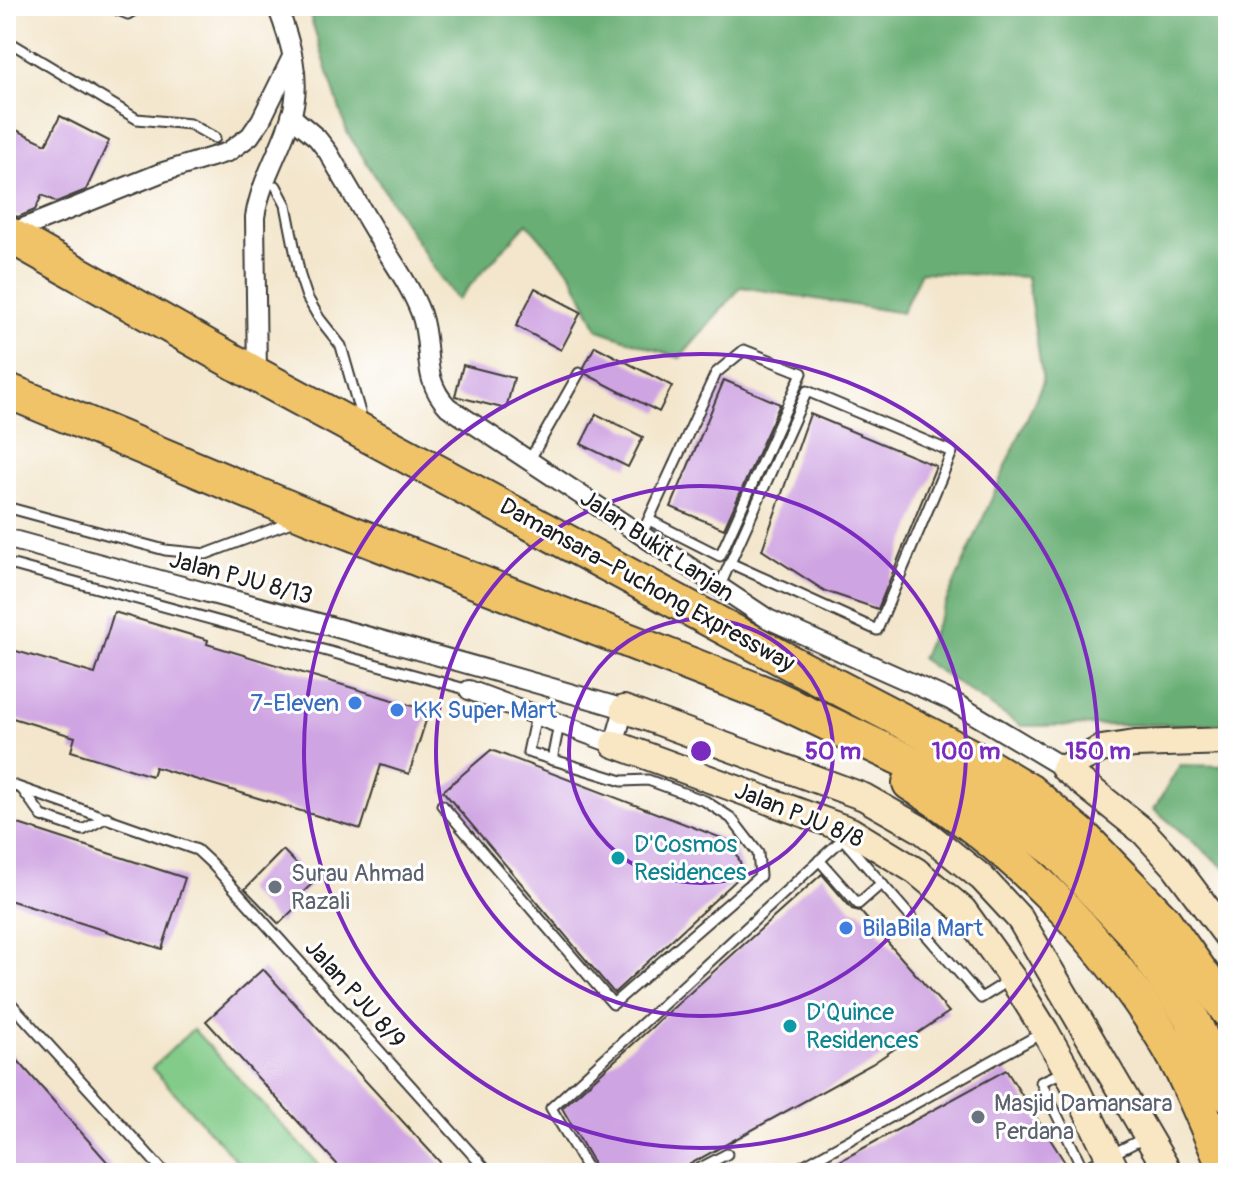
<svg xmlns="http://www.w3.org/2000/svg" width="1234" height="1179" viewBox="0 0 1234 1179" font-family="Pangolin,sans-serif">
	<rect width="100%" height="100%" fill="#fff"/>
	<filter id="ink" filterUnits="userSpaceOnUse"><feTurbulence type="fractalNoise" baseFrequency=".0125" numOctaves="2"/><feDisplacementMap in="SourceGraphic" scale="16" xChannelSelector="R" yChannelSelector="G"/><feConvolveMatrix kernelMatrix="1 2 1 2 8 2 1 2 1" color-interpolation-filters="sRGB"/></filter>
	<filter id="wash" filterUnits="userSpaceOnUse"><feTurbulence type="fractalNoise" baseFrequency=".006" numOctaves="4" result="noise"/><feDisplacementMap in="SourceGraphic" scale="32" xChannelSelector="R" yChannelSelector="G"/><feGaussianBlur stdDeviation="1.8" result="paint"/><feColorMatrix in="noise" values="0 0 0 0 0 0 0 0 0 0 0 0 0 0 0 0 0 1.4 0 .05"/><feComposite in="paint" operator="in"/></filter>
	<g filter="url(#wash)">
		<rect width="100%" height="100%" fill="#f3e6cc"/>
		<path fill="#82cb88" stroke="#4f7452" stroke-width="2" d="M193,1029l134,144h-79l-96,-105z"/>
		<g fill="#69af74" stroke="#426648" stroke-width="2">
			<path d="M307,6h921v718l-207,2 -100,-67 122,-277 -16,-105 -106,-5 -19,41 -161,-26 -61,71 -82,-28 -27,-57 -44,-50 -70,77 -20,-27 -90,-141z"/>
			<path d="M1180,765l48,1v105l-74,-62z"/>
		</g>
		<g id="blocks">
			<g fill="#cfa4e2">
				<path d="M60,116l49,25 -23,49 -30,12 -14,-7 -7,15 -17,7 -12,-4v-88l40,19z"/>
				<path d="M535,288l46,24 -20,38 -45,-24z"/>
				<path d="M595,346l77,40 -13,26 -73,-38 -2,-7z"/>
				<path d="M463,365l51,13 -8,31 -51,-13z"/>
				<path d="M724,380l56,24 -56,125 -53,-22z"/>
				<path d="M596,414l47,23 -15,30 -47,-23z"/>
				<path d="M810,414l126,52 -58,143 -53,-18 -63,-41z"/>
				<path d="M114,612l94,28 -1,4 222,67 -20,63 -28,-9 -20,64 -206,-62 -3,9 -81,-25 4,-14 -69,-21v-68l89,26z"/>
				<path d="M491,750l241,92 12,31 -130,120 -171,-202z"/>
				<path d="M6,820l179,58 -23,71 -156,-50z"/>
				<path d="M283,850l31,32 -18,17 4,4 -21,21 -34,-35z"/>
				<path d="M822,874l30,35 8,2 89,101 -77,52 -198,109h-75l-37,-65z"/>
				<path d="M263,969l187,204h-105l-139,-152z"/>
				<path d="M6,1047l111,126h-111z"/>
				<path d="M1006,1070l60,94 -18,9h-230z"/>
			</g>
		</g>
	</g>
	<g filter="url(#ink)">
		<use href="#blocks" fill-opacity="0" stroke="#3c3a36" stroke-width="2"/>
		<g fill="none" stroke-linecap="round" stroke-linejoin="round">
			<g stroke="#3c3a36" stroke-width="13">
				<g id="lane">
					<path d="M108,6l20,8 13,-8"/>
					<path d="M6,40l131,79 53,5 25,14"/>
					<path d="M276,186l10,19 14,71 7,21 12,21 22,28 22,77"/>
					<path d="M529,461l50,-88"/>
					<path d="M6,507l159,43 41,4 88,-33"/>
					<path d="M641,536l75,-163 28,-23 58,23 -82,183 -71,-36"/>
					<path d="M6,563l463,127"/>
					<path d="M719,588l11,-25 77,-172 145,61 -75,178 -147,-67"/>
					<path d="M552,760l7,-36"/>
					<path d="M6,783l191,67 15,14 277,309"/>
					<path d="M22,789l20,27 41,14 24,-13"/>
					<path d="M442,805l171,199 147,-128 -2,-23 -27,-35 -26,-17 -57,-21 -26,1 -94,-29 8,-37"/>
					<path d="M843,839l138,159 29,-18"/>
					<path d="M819,860l39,44 24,-21"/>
					<path d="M6,998l159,175"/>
					<path d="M1063,1072l-22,10 42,87"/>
					<path d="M590,1173l-39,-65 298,-275"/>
					<path d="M691,1173l36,-19"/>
					<path d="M790,1173l252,-140"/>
					<path d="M1075,1173l69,-35"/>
				</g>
			</g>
			<g stroke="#3c3a36" stroke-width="22">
				<g id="street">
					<path d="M291,116l26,22 11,14c19,33 38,65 57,97 13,20 28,43 36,65 12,34 -1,64 27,93l320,212 182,81 114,68"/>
					<path d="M8,234l155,-62 65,-20 22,-16 11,-16 30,-61"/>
					<path d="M257,375l-2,-158c6,-37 25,-65 36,-100 12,-37 -1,-77 -14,-111"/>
					<path d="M6,538c206,57 413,110 618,171l-10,35 -145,-54"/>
				</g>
			</g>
			<g stroke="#3c3a36" stroke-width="30">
				<g id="secondary">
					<path d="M624,709l240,88 58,33 60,48 38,41 149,254"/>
					<path d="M1228,741l-93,3 -34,5 -37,19 80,64 31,34 53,71"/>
					<path d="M614,744l237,87 65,40 47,39 49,68 33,53 22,39 50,103"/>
				</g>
			</g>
			<g stroke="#3c3a36" stroke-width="38">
				<g id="highway">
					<path d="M6,233l251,142 532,287 185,96 55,33 53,45 82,85 64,90"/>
					<path d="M6,390l302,126 463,180 188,90 53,31 47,36 75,80 57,84 37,78"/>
					<path d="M910,783c100,61 190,152 252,252 27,43 45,92 65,138"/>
				</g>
			</g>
			<use href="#lane" stroke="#fff" stroke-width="9"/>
			<use href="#street" stroke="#fff" stroke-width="18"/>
			<use href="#secondary" stroke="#f9e7c3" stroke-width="26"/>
			<use href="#highway" stroke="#f0c369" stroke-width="34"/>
		</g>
	</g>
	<g fill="none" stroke="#7b2cbf" stroke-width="4">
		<circle cx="701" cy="751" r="132"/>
		<circle cx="701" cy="751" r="265"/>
		<circle cx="701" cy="751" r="397"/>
	</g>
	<g fill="#3f7fe0" stroke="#fff" stroke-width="3">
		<circle cx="355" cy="703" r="8"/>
		<circle cx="397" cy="710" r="8"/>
		<circle cx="846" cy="928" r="8"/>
	</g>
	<g fill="#0f9aa8" stroke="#fff" stroke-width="3">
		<circle cx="618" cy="858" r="8"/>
		<circle cx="790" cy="1026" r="8"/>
	</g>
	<g fill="#6b7280" stroke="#fff" stroke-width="3">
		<circle cx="275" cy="887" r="8"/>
		<circle cx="978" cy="1117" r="8"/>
	</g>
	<g text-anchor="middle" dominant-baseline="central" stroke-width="6" stroke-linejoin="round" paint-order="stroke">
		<g font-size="24" fill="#1c1c1c" stroke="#fff">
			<text transform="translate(657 546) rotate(34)">Jalan Bukit Lanjan</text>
			<text transform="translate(241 578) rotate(15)">Jalan PJU 8/13</text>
			<text transform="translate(647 585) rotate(29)">Damansara–Puchong Expressway</text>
			<text transform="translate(799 815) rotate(22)">Jalan PJU 8/8</text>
			<text transform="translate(355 994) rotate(48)">Jalan PJU 8/9</text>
		</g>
		<g font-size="24" fill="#366cbe" stroke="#fff" text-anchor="start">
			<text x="339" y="703" text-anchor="end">7-Eleven</text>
			<text x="413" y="710">KK Super Mart</text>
			<text x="862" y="928">BilaBila Mart</text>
		</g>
		<g font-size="24" fill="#0d838f" stroke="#fff" text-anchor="start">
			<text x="634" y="844">D'Cosmos<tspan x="634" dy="28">Residences</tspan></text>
			<text x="806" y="1012">D'Quince<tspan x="806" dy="28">Residences</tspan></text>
		</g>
		<g font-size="24" fill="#5b616d" stroke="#fff" text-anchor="start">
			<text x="291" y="873">Surau Ahmad<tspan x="291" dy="28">Razali</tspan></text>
			<text x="994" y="1103">Masjid Damansara<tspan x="994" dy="28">Perdana</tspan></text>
		</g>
	</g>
	<circle cx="701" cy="751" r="12" fill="#7b2cbf" stroke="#fff" stroke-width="4"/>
	<g font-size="24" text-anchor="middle" font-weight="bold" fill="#7b2cbf" stroke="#fff" stroke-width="6" stroke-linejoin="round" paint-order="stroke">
		<text x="833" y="759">50 m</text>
		<text x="966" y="759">100 m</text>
		<text x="1098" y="759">150 m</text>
	</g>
	<rect width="1234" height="1179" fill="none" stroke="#fff" stroke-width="32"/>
</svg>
